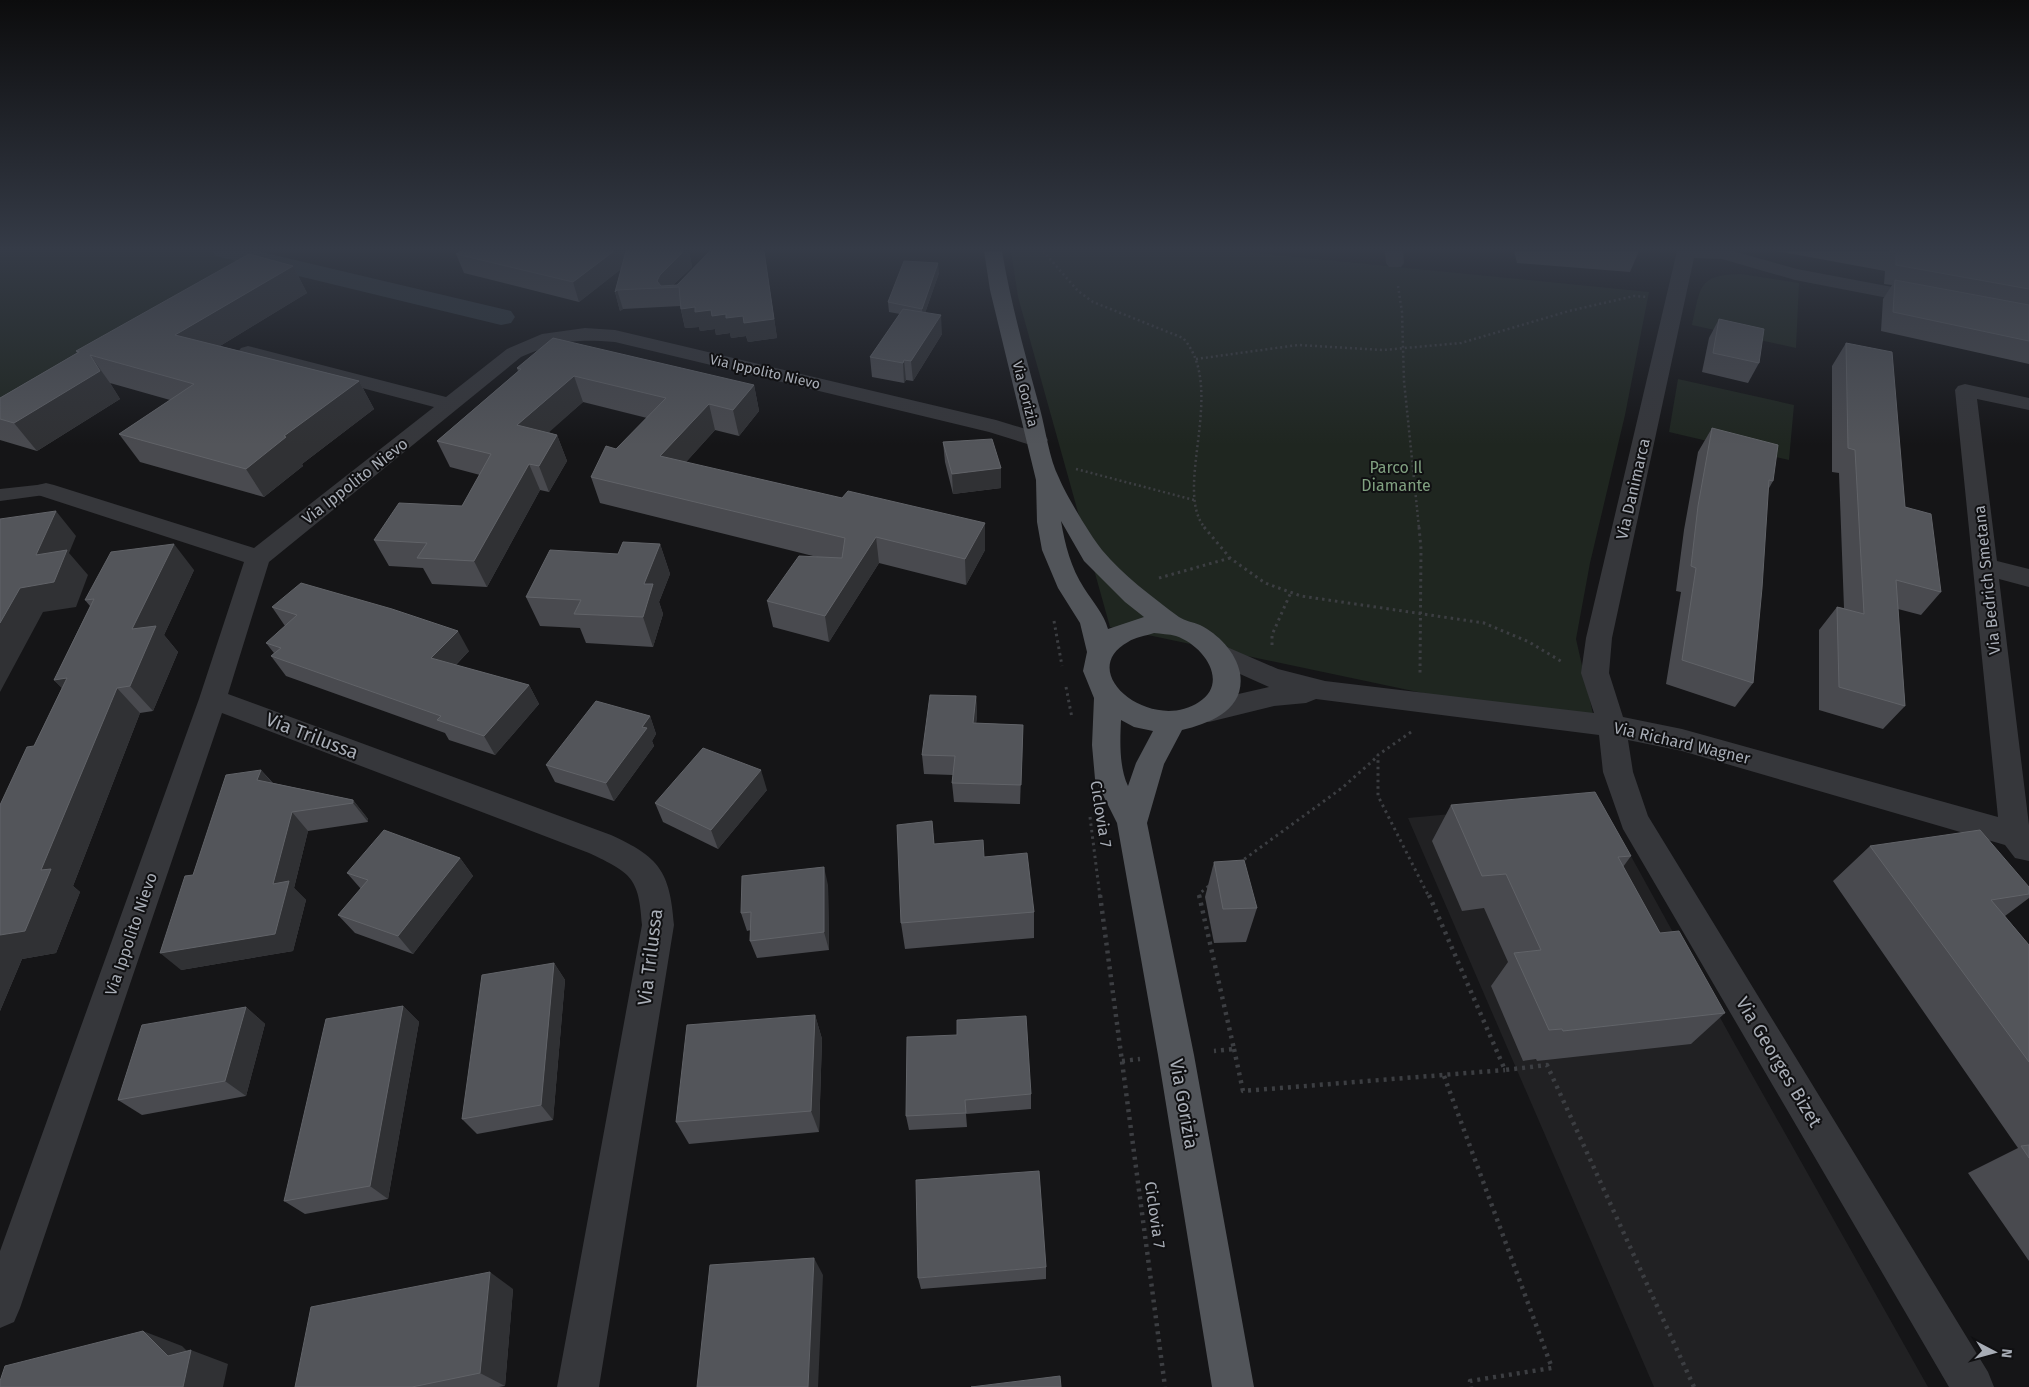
<svg xmlns="http://www.w3.org/2000/svg" width="2029" height="1387" viewBox="0 0 2029 1387" font-family="'Fira Sans',sans-serif">
	<rect width="100%" height="100%" fill="#151517"/>
	<path fill="#212123" d="M1600,800l133,241 195,346h-274l-246,-569z"/>
	<g fill="#1f2620">
		<path d="M0,251h225l26,7 -251,145z"/>
		<path d="M1011,251h225l413,41 -24,123 -35,148 -14,76 17,75 -161,-19 -322,-68 -92,-330z"/>
		<path d="M1741,274l58,9 -3,65 -104,-23c9,-38 5,-50 49,-51z"/>
		<path d="M1678,379l116,26 -5,55 -120,-28z"/>
	</g>
	<g fill="none" stroke-linecap="round" stroke-linejoin="round">
		<path fill="#2e363c" fill-rule="evenodd" d="M212,251h45l254,60 4,6 -4,6 -10,2 -285,-69z"/>
		<g stroke="#3c3e42" stroke-width="2.5" stroke-dasharray="2 3" stroke-linecap="butt">
			<path d="M1043,251l35,40 15,11 90,36c45,50 -11,151 22,190"/>
			<path d="M1398,286l4,26 2,69 15,147"/>
			<path d="M1196,359l102,-14 85,5 78,-7 108,-32 65,-15 13,1"/>
			<path d="M1076,469l118,31"/>
		</g>
		<g stroke="#3c3e42" stroke-width="3" stroke-dasharray="2.5 4" stroke-linecap="butt">
			<path d="M1204,527l26,31 35,25 36,13 183,27 45,19 35,21"/>
			<path d="M1419,527l2,22 -1,124"/>
			<path d="M1159,578l71,-20"/>
			<path d="M1054,621l8,45"/>
			<path d="M1272,645v-10l19,-43"/>
			<path d="M1066,687l6,31"/>
			<path d="M1411,732l-33,23v41l51,101"/>
			<path d="M1090,817l10,80"/>
			<path d="M1239,863l103,-75 36,-32"/>
			<path d="M1200,897l-1,-3 11,-9"/>
		</g>
		<g stroke="#3c3e42" stroke-width="4.5" stroke-dasharray="3 5" stroke-linecap="butt">
			<path d="M1100,895l65,492"/>
			<path d="M1199,895l35,154 -20,2"/>
			<path d="M1429,895l76,175 42,-5 147,322"/>
			<path d="M1234,1049l9,42 262,-21"/>
			<path d="M1122,1061l18,-2"/>
			<path d="M1444,1076l108,292 -82,13 1,6"/>
		</g>
		<path fill="#36373b" fill-rule="evenodd" d="M46,484l6,2 3,4 -3,4 -52,7v-12z"/>
		<g fill="#36373b" fill-rule="evenodd">
			<path d="M1385,251h18l1,12 -3,4h-12l-3,-4z"/>
			<path d="M1677,251h56l64,18 127,24 7,2 2,4 -2,4 -7,2 -129,-25 -73,-21 -28,-1 -82,380 -3,35 14,44 59,12 316,88 -43,-427 3,-4 7,-2 64,14v12l-52,-11 20,162 32,8v18l-30,-8 30,246v36l-14,-3 -10,-13 -323,-94 -54,-11 5,32 15,44 340,556 6,15h-45l-326,-558 -20,-57 -4,-37 -283,-36 -10,4 -32,3 -65,16 -10,-3 -4,-8 4,-8 70,-16 -58,-26 -4,-7 4,-7 9,-3 58,25 47,12 269,32 -13,-40 5,-35z"/>
			<path d="M585,328l30,2 381,90 49,15 3,5 -3,5 -8,2 -48,-15 -374,-90c-41,-3 -56,-1 -94,15l-252,205 -41,132 383,141c48,22 59,36 63,90l-75,462h-42l85,-462c-3,-48 -11,-52 -53,-72l-367,-140 -202,595 -6,14 -14,6v-77l199,-552 45,-137 -206,-67 -4,-5 4,-5 8,-2 8,2 200,63 180,-141 -193,-51 -3,-4 3,-4 7,-2 198,51 61,-48 35,-15z"/>
		</g>
		<path fill="#52555a" fill-rule="evenodd" d="M984,251h18c9,54 24,106 38,158 6,22 9,49 19,69 7,17 31,57 43,72 21,25 50,47 77,67 6,4 14,5 21,8 18,9 36,27 40,48 6,37 -30,50 -58,57l-18,34 -17,59 47,232 60,332h-42l-54,-332 -41,-232 -22,-44 -3,-34 2,-47 -11,-27 4,-19 -7,-29 -22,-35 -16,-38 -5,-28 -1,-42 -46,-190zM1061,521l23,40 41,41 19,15 -36,12c-4,-15 -15,-27 -24,-41 -13,-20 -19,-43 -23,-67zM1154,633c7,1 15,1 22,3 27,9 54,46 23,66 -48,32 -125,-30 -71,-60 7,-5 18,-6 26,-9zM1121,720l13,7 19,4 -17,32 -8,23c-9,-19 -8,-45 -7,-66z"/>
	</g>
	<g fill="#494a4f">
		<path d="M689,251l3,16 -19,18h4l87,-34 13,87 -29,4 -2,-6 -15,2 -1,-5 -14,2 -1,-6 -15,2 -1,-4 -14,1 -5,-22 -57,3 -3,2 -5,-19 6,-23 -42,33 -115,-29 -8,-19z"/>
		<path d="M1514,251h125l-9,21 -113,-9z"/>
		<path d="M1777,251h252v113l-148,-33 2,-32 9,-14 -8,-1 1,-13z"/>
		<path d="M293,266l14,27 -87,53 139,35 15,28 -72,55 1,2 -39,31 -124,-35 -21,-28 51,-34 -60,-17 10,16 -83,52 -37,-11v-42l77,-45 -1,-2z"/>
		<path d="M939,273l-14,40 17,21 -29,47 -7,-1 -2,3 -32,-6 -2,-20 30,-43 -11,-2 -1,-10z"/>
		<path d="M1719,319l40,44 -11,20 -46,-11 7,-34z"/>
		<path d="M1846,343l59,164 36,85 -20,23 -23,-6 7,97 -22,23 -64,-19v-80l18,-23 7,1 -5,-135 -7,-1v-106z"/>
		<path d="M517,368l237,17 5,26 -20,25 -24,-6 -29,32 299,88 -19,35 -87,-22 -50,79 -56,-15 -6,-26 50,-44 -217,-54 -9,-26 56,-59 -64,-16 -35,30 9,3 10,26 -18,31 -9,-2 -53,97 -55,-3 -9,-16 -34,-2 -15,-26 88,-34 18,-31 -30,-8 -13,-26 81,-70z"/>
		<path d="M1712,428l61,53 -5,9 -15,193 -18,24 -69,-23 15,-92 -5,-1 8,-61 14,-78z"/>
		<path d="M943,442l58,26v20l-48,6 -8,-32z"/>
		<path d="M660,544l10,30 -11,28 4,12 -10,33 -67,-4 -6,-15 -40,-2 -14,-29 92,-43z"/>
		<path d="M194,570l-30,65 14,17 -25,59 -13,2 -67,173 7,6 -24,61 -34,6 -22,52v-206l34,-59 28,-58 -8,-8 36,-74 -5,-6z"/>
		<path d="M272,607l197,44 -13,14 73,20 10,19 -44,51 -46,-15 -4,-7 -159,-57 -15,-20 3,-3 -8,-10 19,-17z"/>
		<path d="M976,696l1,20 -1,7 47,2 -3,79 -66,-2 -2,-19 1,-8 -29,-1 -2,-19z"/>
		<path d="M650,716l6,18 -4,7 2,5 -40,55 -59,-19 -9,-17z"/>
		<path d="M261,770l12,13 80,17 15,19v3l-60,9 -14,57 12,12 -13,51 -112,19 12,-95z"/>
		<path d="M767,790l-49,59 -55,-27 -8,-19z"/>
		<path d="M1451,805l180,51 -8,11 37,66 65,80 -34,31 -154,17 -1,-2 -13,2 -32,-75 17,-24 -24,-54 -22,3 -30,-70z"/>
		<path d="M932,821l2,23 50,13 50,55v26l-129,11 -4,-26z"/>
		<path d="M1870,846l159,41v11l-24,18 24,29v316l-61,-88 50,-25 -185,-267z"/>
		<path d="M460,858l13,18 -60,78 -58,-21 -17,-18 23,-26 -14,-16z"/>
		<path d="M1214,862l43,46 -11,34 -32,1 -9,-46z"/>
		<path d="M828,885l1,65 -72,8 -7,-17 1,-11 -4,1 -6,-18z"/>
		<path d="M554,963l11,17 -12,140 -76,14 -15,-15z"/>
		<path d="M403,1006l16,16 -31,177 -83,15 -21,-13z"/>
		<path d="M246,1007l19,17 -19,72 -104,19 -24,-15z"/>
		<path d="M815,1015l7,24 -3,93 -130,12 -13,-22z"/>
		<path d="M957,1035l74,59v15l-65,5 1,13 -58,3 -3,-14z"/>
		<path d="M1046,1267v12l-125,10 -3,-11z"/>
		<path d="M513,1289l-8,97 -6,1h-204z"/>
	</g>
	<g fill="#303134">
		<path d="M614,251h18l2,8 -55,43 -6,-20z"/>
		<path d="M668,251h21l3,16 -21,20 -12,1 -2,-7z"/>
		<path d="M764,251l13,87 -29,4 -2,-6 -15,2 -1,-5 -14,2 -1,-6 -15,2 -1,-4 -14,1 -4,-19 14,-2 16,3 15,4 17,2z"/>
		<path d="M938,263l1,10 -16,46 -1,-10z"/>
		<path d="M293,266l14,27 -115,70 -17,-28z"/>
		<path d="M617,290l6,19 -3,2 -5,-19z"/>
		<path d="M941,315l1,19 -29,47 -2,-20z"/>
		<path d="M90,355l20,28 10,16 -83,52 -23,-28z"/>
		<path d="M904,360l2,20 -2,3 -1,-20z"/>
		<path d="M574,376l9,26 -55,49 -11,-26z"/>
		<path d="M359,381l15,28 -72,55 1,2 -39,31 -18,-28 38,-33z"/>
		<path d="M754,385l5,26 -20,25 -6,-26z"/>
		<path d="M709,404l6,26 -47,52 -8,-26z"/>
		<path d="M557,435l10,26 -18,31 -10,-26z"/>
		<path d="M529,464l11,26 -53,97 -13,-26z"/>
		<path d="M1001,468v20l-48,6 -1,-20z"/>
		<path d="M56,511l20,25 -7,17 19,22 -12,32 -33,5 -43,80v-69l36,-68z"/>
		<path d="M985,523v27l-19,35 -1,-26z"/>
		<path d="M876,537l3,26 -50,79 -4,-26z"/>
		<path d="M174,544l20,26 -30,65 14,17 -25,59 -23,-25 2,-57z"/>
		<path d="M660,544l10,30 -11,28 4,12 -10,33 -10,-30 1,-33z"/>
		<path d="M458,631l11,20 -26,27 -12,-20z"/>
		<path d="M67,678l12,28 -25,-26z"/>
		<path d="M529,685l10,19 -44,51 -11,-19z"/>
		<path d="M117,688l23,25 -67,173 7,6 -24,61 -34,6 -22,52v-76l41,-65z"/>
		<path d="M976,696l1,20 -3,26 -1,-19z"/>
		<path d="M650,716l6,18 -4,7 2,5 -40,55 -8,-18z"/>
		<path d="M1023,725v19l-3,60 1,-19z"/>
		<path d="M261,770l16,19 -20,-9z"/>
		<path d="M761,770l6,20 -49,59 -7,-19z"/>
		<path d="M353,800l15,19v3l-15,-19z"/>
		<path d="M292,812l16,19 -14,57 12,12 -13,51 -112,19 -21,-17 113,-69z"/>
		<path d="M460,858l13,18 -60,78 -15,-18z"/>
		<path d="M824,867l4,18 1,65 -5,-18z"/>
		<path d="M554,963l11,17 -12,140 -12,-15z"/>
		<path d="M403,1006l16,16 -31,177 -18,-13z"/>
		<path d="M246,1007l19,17 -19,72 -21,-15z"/>
		<path d="M815,1015l7,24 -3,93 -8,-21z"/>
		<path d="M814,1258l9,17 -5,112h-10z"/>
		<path d="M490,1272l23,17 -8,97 -25,-13z"/>
		<path d="M143,1331l39,15 8,8 1,-4 37,14 -5,23h-40l-15,-31z"/>
	</g>
	<g fill="#53555a" stroke="#616368">
		<path d="M461,251h153l-41,31 -117,-28z"/>
		<path d="M626,251h58l-24,24 -3,6 4,5 16,-1 33,-34h54l10,68 -30,4 -1,-7 -17,2v-4l-14,2 -1,-6 -16,2v-5l-14,2 -2,-22 -62,3 -2,2z"/>
		<path d="M1889,251h140v38l-133,-24v-13z"/>
		<path d="M249,254l44,12 -118,69 184,46 -75,55 2,1 -40,32 -127,-35 75,-50 -104,-29 10,16 -86,52 -14,-4v-21l79,-46 -3,-1z"/>
		<path d="M904,261l34,2 -16,46 -34,-7z"/>
		<path d="M1895,280l134,25v36l-136,-29z"/>
		<path d="M903,309l38,6 -30,46 -7,-1 -1,3 -33,-6z"/>
		<path d="M1719,319l45,10 -5,34 -46,-10z"/>
		<path d="M553,338l201,47 -21,25 -24,-6 -49,52 182,42 6,-7 137,32 -20,36 -89,-22 -51,79 -58,-15 32,-45 43,2 3,-20 -254,-61 15,-31 10,3 50,-51 -92,-22 -57,49 40,10 -18,31 -10,-2 -55,97 -57,-3 10,-15 -53,-3 25,-37 63,3 29,-52 -54,-13 84,-72 -4,-1z"/>
		<path d="M1846,343l46,9 13,155 26,7 10,78 -45,-12 9,126 -66,-19 -2,-80 27,7 -9,-164 -7,-2z"/>
		<path d="M1712,428l66,17 -5,36 -4,-1 -7,108 -9,95 -71,-23 14,-92 -5,-2 7,-60z"/>
		<path d="M992,439l9,29 -49,6 -9,-32z"/>
		<path d="M56,511l-20,44 31,-5 -13,32 -34,6 -20,35v-104z"/>
		<path d="M623,542l37,2 -16,40h9l-10,33 -69,-3 7,-14 -55,-3 24,-47 68,4z"/>
		<path d="M174,544l-42,85 24,-3 -26,60 -13,2 -76,182 10,-1 -26,62 -25,4v-130l27,-58 7,-1 33,-68 -13,2 40,-81 -9,1 26,-48z"/>
		<path d="M301,583l91,26 66,22 -27,27 98,27 -45,51 -47,-16 4,-4 -170,-60 10,-8 -15,-5 31,-28 -25,-8z"/>
		<path d="M930,695l46,1 -3,27 50,2 -2,60 -69,-2 3,-27 -33,-1z"/>
		<path d="M596,701l54,15 -8,11 5,1 -41,55 -60,-18z"/>
		<path d="M703,748l58,22 -50,60 -56,-27z"/>
		<path d="M261,770l-4,10 96,20v3l-61,9 -19,72 16,-3 -14,53 -115,19 25,-77 8,-1 33,-100z"/>
		<path d="M1595,792l36,64 -13,1 42,76 19,-2 46,82 -162,18 -1,-2 -13,1 -35,-77 27,-3 -35,-76 -24,2 -31,-71z"/>
		<path d="M932,821l2,23 49,-4 1,17 43,-4 7,59 -133,11 -4,-98z"/>
		<path d="M384,830l76,28 -62,78 -60,-21 30,-35 -21,-7z"/>
		<path d="M1980,830l49,57v7l-38,6 38,45v117l-159,-216z"/>
		<path d="M1244,860l13,48 -34,1 -9,-47z"/>
		<path d="M824,867v65l-74,9 1,-29 -10,1 1,-37z"/>
		<path d="M554,963l-13,142 -79,14 20,-144z"/>
		<path d="M403,1006l-33,180 -86,15 42,-182z"/>
		<path d="M246,1007l-21,74 -107,19 24,-75z"/>
		<path d="M815,1015l-4,96 -135,11 11,-97z"/>
		<path d="M1026,1016l5,78 -66,6 1,13 -60,3 1,-79 50,-2v-15z"/>
		<path d="M2029,1145v13l-8,-12z"/>
		<path d="M1039,1171l7,96 -128,11 -2,-98z"/>
		<path d="M814,1258l-6,129h-111l13,-122z"/>
		<path d="M490,1272l-10,101 -68,14h-117l16,-80z"/>
		<path d="M143,1331l25,25 23,-6 -8,37h-183v-6l5,-15z"/>
		<path d="M1060,1376l1,11h-90z"/>
	</g>
	<linearGradient id="sky" x2="0" y2="1"><stop stop-color="#0c0c0d"/><stop offset="0.56" stop-color="#353b47"/><stop offset="1" stop-color="#353b47" stop-opacity="0"/></linearGradient>
	<rect width="2029" height="445" fill="url(#sky)"/>
	<g text-anchor="middle" dominant-baseline="central" stroke-width="4" stroke-linejoin="round" paint-order="stroke">
		<g font-size="14" fill="#a8adb6" stroke="#101012">
			<text transform="translate(765 372) rotate(13)">Via Ippolito Nievo</text>
			<text transform="translate(1025 394) rotate(76)">Via Gorizia</text>
		</g>
		<g font-size="16" fill="#80a080" stroke="#101012">
			<text x="1396" y="467">Parco Il<tspan x="1396" dy="18">Diamante</tspan></text>
		</g>
		<g font-size="16" fill="#a8adb6" stroke="#101012">
			<text transform="translate(355 481) rotate(-38)">Via Ippolito Nievo</text>
			<text transform="translate(1633 489) rotate(-77)">Via Danimarca</text>
			<text transform="translate(1987 580) rotate(-96)">Via Bedrich Smetana</text>
			<text transform="translate(1682 743) rotate(13)">Via Richard Wagner</text>
			<text transform="translate(1101 814) rotate(81)">Ciclovia 7</text>
			<text transform="translate(131 934) rotate(-71)">Via Ippolito Nievo</text>
			<text transform="translate(1155 1215) rotate(82)">Ciclovia 7</text>
		</g>
		<g font-size="19" fill="#a8adb6" stroke="#101012">
			<text transform="translate(312 736) rotate(21)">Via Trilussa</text>
			<text transform="translate(650 957) rotate(-83)">Via Trilussa</text>
			<text transform="translate(1779 1062) rotate(59)">Via Georges Bizet</text>
			<text transform="translate(1184 1104) rotate(80)">Via Gorizia</text>
		</g>
	</g>
	<g transform="translate(1994 1352) rotate(96)" stroke="#101012" stroke-width="4" paint-order="stroke">
	<path d="M0-4L9 19L0 12L-9 19Z" fill="#a8adb6"/>
	<text y="-8" font-size="14" font-weight="bold" text-anchor="middle" fill="#a8adb6">N</text>
	</g>
</svg>
